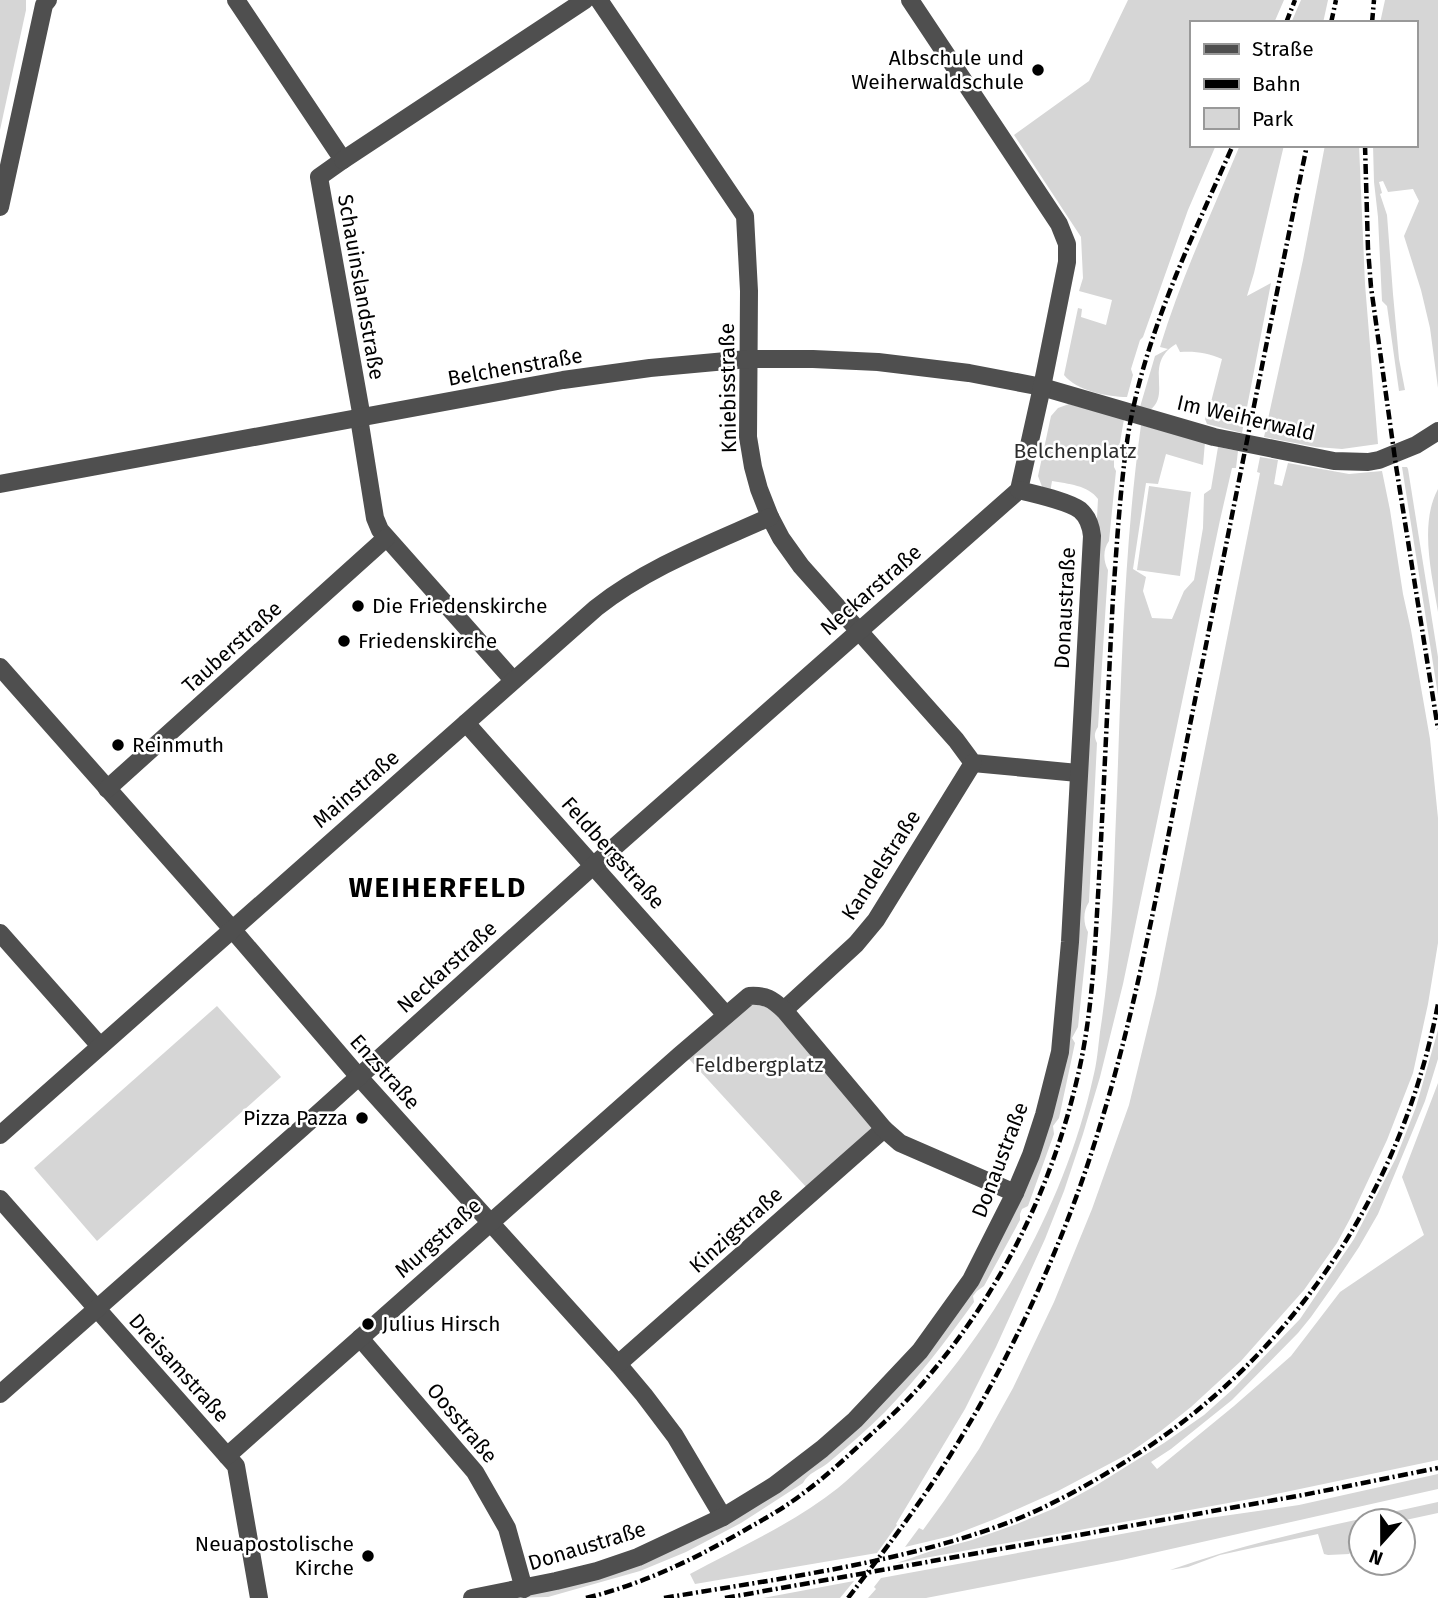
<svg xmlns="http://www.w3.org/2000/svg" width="1438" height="1598" viewBox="0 0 1438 1598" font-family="'Fira Sans',sans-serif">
	<rect width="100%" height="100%" fill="#fff"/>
	<g fill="#d6d6d6">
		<path d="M0,0h26v10l-26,120z"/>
		<path d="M1128,0h156l-10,23h-83v122h25l-28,65 -45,127 -3,3 -9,29 2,6 -6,22c-19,0 -50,-6 -63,-22l14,-67 4,1 -1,8 25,8 6,-25 -33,-9 4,-13 -2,-41 -67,-102 75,-54z"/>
		<path d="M1301,0h27l-5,23h-32z"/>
		<path d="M1385,0h53v388l-8,-60 -9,-38 -17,-54 15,-35 -6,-12 -25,3 -5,-11 -4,1 3,11 -2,1 7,21 6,79 6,65 6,31 -6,1 -12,-85 -5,-5 -4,-84 -4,-35 -1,-37h42v-122h-35z"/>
		<path d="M1240,145h44l-30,128 -7,23 24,-13 -29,150 -35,-9 -2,-5 6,-17 11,-43c-14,-6 -26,-8 -42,-7l-4,-8c-33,20 -4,49 -26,66l-10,-3 15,-51 13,-7 -8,-2c21,-69 52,-135 80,-202z"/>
		<path d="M1325,145h34l6,139 13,160 -36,5 -26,-2 -52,-10 39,-177z"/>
		<path d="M1069,404l55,15 -6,35 -4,6v7l2,4 -7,70c-6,8 -6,20 -1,29l-10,157c-4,6 -4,10 -1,16l-8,159c-6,9 -6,21 -1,30l-10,95 -6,11 3,5 -16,75 -6,8 1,8 -26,72 -6,3 -2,5v6l-36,66 -7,5 -4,5 1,6c-28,39 -56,76 -89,110 -18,18 -38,35 -57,51 -9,7 -20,10 -25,20l-62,40 -55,29 -46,19 -92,26 -42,1 232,-81 195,-174 123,-253 43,-553 -2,-19 1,-19c-10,-14 -30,-15 -46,-18l-2,12 -6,-1 -6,-16 13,-60 7,-8z"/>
		<path d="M1141,425l64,17 -2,23 -37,-11 -8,30 -12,-1 -13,86 13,8 -3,14 9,27 20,1 12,-28 10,-11 9,-52 1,-34 7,-5 7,-42 20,4 -2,17h-4l-12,52 -97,464 -23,93 -17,57 -19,57 -19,48 -49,108 -31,62 -69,115 1,1 -20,28 -182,31 -5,-10c50,-27 104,-51 148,-86 11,-9 20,-18 30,-27 107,-99 193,-240 225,-383 4,-15 5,-30 7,-46 10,-63 13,-127 15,-191 6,-139 7,-279 26,-416z"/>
		<path d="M1260,457l18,3 -4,24 8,2 6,-23 61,11 33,-3 8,39 13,84 8,36 19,109 8,79v125l-10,61 -15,69 -26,67 -36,77 -14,26 -33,47 -63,71 -50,46 -29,23 -34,24 -70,37 -63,28 -44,17 -46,11 14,-19 4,2 21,-29 35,-52 34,-61 41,-86 38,-93 37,-104 27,-111 104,-521 -3,-1z"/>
		<path d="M1402,467h5l1,2 30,188v38z"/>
		<path d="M1149,486l42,6 -11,84 -43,-6z"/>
		<path d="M1438,489v123c-6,-37 -19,-88 0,-123z"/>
		<path d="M752,1004l12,2 16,10 95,111 -68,61 -119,-130z"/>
		<path d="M217,1006l64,71 -184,164 -63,-73z"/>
		<path d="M1438,1030v29l-13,42 -14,34 -33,79 -19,33 -24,36 -24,34 -13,16 -66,67 -61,49 -20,13 6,7 77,-63 57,-50 49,-64 84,-57 -22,-58 36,-94v377l-171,36 -370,67 34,-12 41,-11 45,-16 38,-16 40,-22 69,-43 40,-28 29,-26 67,-70 54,-80 42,-81 20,-51z"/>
		<path d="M1438,1474v15l-316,71 -196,38h-58l8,-9 -2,-2 7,-9 328,-60 90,-13z"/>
		<path d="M1438,1502v11l-37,8h-40v27l-8,2 -4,4 -21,1 -4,-1 -6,-20 -98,21 -32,12 -18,3c87,-31 178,-48 268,-68z"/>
		<path d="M854,1581l-14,17h-77z"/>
	</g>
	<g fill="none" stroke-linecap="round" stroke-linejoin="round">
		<g stroke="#4f4f4f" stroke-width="18">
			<path d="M236,0l107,160 -24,17 43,241"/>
			<path d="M599,0l146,216 4,75 -1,146 5,30 6,22 11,28 11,21 20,28 155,174 17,23 105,10"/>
			<path d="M343,160l242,-160"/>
			<path d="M0,207l44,-202 4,-5"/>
			<path d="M359,418l16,100 5,12 133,150"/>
			<path d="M0,484l563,-104 87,-12 98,-9h65l65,3 91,11 73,14 172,50 120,24 34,1 11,-2 37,-15 22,-14"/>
			<path d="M0,667l232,262 127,148 259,287 26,31 31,41 48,81"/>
			<path d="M466,723l260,292"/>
			<path d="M107,789l279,-251"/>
			<path d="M0,933l100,113"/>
			<path d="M784,1010l72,-66 20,-24 97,-157"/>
			<path d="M0,1135l596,-527c52,-41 114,-64 174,-91"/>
			<path d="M0,1199l236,267 23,132"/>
			<path d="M360,1338l115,134 32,56 17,61"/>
			<path d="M618,1364l266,-235"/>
			<path d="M0,1394l303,-267 290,-261 426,-376 23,-103 25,-125v-18l-8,-20 -149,-224"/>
			<path d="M227,1456l453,-401 69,-59c17,-1 23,3 35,14l100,119 16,14 115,50"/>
			<path d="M472,1598l84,-17 41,-10 41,-14 85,-40 52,-32 47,-36 33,-29 65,-69 51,-71 44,-87 16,-38 13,-40 16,-63 10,-110 22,-406c-1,-10 -4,-19 -12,-26 -12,-9 -46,-16 -61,-20"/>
		</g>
		<g stroke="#000" stroke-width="4.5" stroke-dasharray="10 3.5 2 3.5" stroke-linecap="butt">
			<path d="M1286,23l9,-23"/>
			<path d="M1331,23l5,-23"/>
			<path d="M1372,23l2,-23"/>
			<path d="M1365,145l3,104 3,38 25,179 42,263"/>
			<path d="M586,1598c58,-14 113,-41 164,-71 18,-10 35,-20 51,-32 23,-17 44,-36 65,-56 23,-21 46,-42 66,-67 72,-86 121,-188 146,-297 15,-64 17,-131 21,-196 5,-94 9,-188 14,-282 4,-54 7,-109 15,-162 17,-102 64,-197 105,-290"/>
			<path d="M664,1598c111,-19 225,-33 332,-71 51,-18 100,-46 146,-76 155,-102 261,-264 296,-447"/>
			<path d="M725,1598l578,-103 135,-27"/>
			<path d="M848,1598c30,-39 60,-78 87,-119 49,-75 91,-156 125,-240 66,-162 95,-338 129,-509 39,-195 78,-390 118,-585"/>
		</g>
	</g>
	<g fill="#000" stroke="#fff" stroke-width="2.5">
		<circle cx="1038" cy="70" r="7"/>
		<circle cx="358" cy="606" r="7"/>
		<circle cx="344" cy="641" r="7"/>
		<circle cx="118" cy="745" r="7"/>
		<circle cx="362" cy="1118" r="7"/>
		<circle cx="368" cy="1324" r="7"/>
		<circle cx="368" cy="1556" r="7"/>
	</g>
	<g text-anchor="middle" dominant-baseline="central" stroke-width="5" stroke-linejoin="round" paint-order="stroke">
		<g font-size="21" fill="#000" stroke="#fff" text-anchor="start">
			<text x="1024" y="58" text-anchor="end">Albschule und<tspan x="1024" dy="24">Weiherwaldschule</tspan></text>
			<text x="372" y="606">Die Friedenskirche</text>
			<text x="358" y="641">Friedenskirche</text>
			<text x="132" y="745">Reinmuth</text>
			<text x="348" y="1118" text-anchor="end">Pizza Pazza</text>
			<text x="382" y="1324">Julius Hirsch</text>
			<text x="354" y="1544" text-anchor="end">Neuapostolische<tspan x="354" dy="24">Kirche</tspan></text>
		</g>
		<g font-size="21" fill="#000" stroke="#fff">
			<text transform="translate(361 287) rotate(80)">Schauinslandstraße</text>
			<text transform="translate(515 367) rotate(-10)">Belchenstraße</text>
			<text transform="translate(728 388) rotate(-91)">Kniebisstraße</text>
			<text transform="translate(1246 418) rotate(13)">Im Weiherwald</text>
			<text transform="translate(871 590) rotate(-41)">Neckarstraße</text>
			<text transform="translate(1065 608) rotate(-87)">Donaustraße</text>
			<text transform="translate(232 647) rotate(-42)">Tauberstraße</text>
			<text transform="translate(356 789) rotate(-41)">Mainstraße</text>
			<text transform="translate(613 853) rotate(48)">Feldbergstraße</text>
			<text transform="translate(881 865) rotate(-57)">Kandelstraße</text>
			<text transform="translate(447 967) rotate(-42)">Neckarstraße</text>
			<text transform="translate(385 1072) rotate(48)">Enzstraße</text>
			<text transform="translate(1000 1160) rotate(-69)">Donaustraße</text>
			<text transform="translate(736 1230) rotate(-42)">Kinzigstraße</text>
			<text transform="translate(438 1238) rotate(-42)">Murgstraße</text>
			<text transform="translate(179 1368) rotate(48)">Dreisamstraße</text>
			<text transform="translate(462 1423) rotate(50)">Oosstraße</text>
			<text transform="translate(587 1546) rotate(-17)">Donaustraße</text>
		</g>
		<g font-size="21" fill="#2d2d2d" stroke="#fff">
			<text x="1075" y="451">Belchenplatz</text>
			<text x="759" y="1065">Feldbergplatz</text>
		</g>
		<g font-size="28" font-weight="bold" letter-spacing="2" fill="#000" stroke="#fff">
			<text x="438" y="887">WEIHERFELD</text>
		</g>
	</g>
	<rect x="1190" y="21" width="228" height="126" fill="#ffffff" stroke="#999999" stroke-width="2"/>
	<rect x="1204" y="44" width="35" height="10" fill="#4f4f4f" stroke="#999999" stroke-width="2"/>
	<text x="1252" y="56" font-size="21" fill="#000000">Straße</text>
	<rect x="1204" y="79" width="35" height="10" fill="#000000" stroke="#999999" stroke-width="2"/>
	<text x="1252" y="91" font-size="21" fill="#000000">Bahn</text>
	<rect x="1204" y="108" width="35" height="21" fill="#d6d6d6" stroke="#999999" stroke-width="2"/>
	<text x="1252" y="126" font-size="21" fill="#000000">Park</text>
	<g transform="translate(1382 1542) rotate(201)"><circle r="33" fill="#ffffff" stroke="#999999" stroke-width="2"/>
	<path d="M0-5L12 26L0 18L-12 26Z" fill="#000000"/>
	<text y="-10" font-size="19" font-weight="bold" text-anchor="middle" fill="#000000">N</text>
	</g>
</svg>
